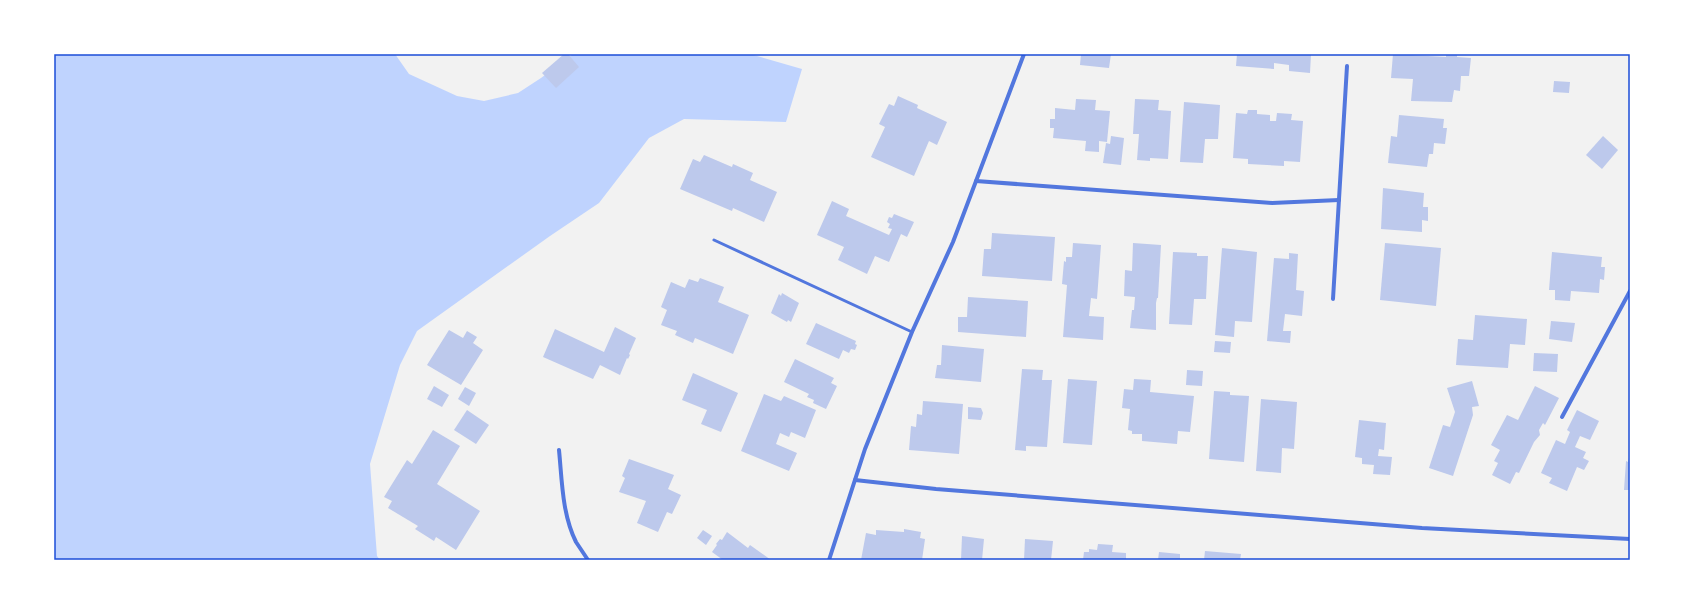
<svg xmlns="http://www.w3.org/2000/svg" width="1684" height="614" viewBox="0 0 1684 614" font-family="Spectral,serif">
	<rect width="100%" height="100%" fill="#f2f2f2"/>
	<path fill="#bfd3fe" d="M54,54h341l14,20 48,22 27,5 34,-8 23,-15 32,-24h177l52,15 -16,53 -102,-3 -35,19 -50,65 -49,33 -133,95 -17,34 -30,99 7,92 3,4h-326z"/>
	<g fill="#bdc9ec">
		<path d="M564,54h4l11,13 -23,21 -14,-15z"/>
		<path d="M1081,54h30l-2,14 -29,-3z"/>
		<path d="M1237,54h74l-1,19 -21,-2v-6l-15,-2v6l-38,-3z"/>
		<path d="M1393,54l53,3v-3l11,1v2l14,1 -2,18h-8l-1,15 -6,-1 -2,12 -41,-1 2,-22 -22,-1z"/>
		<path d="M1554,81l16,1 -1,11 -16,-1z"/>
		<path d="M898,96l20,9 -1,3 30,14 -10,23 -8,-4 -15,35 -43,-19 14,-30 -6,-3 10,-20 5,2z"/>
		<path d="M1076,99l20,1 -1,10 15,1 -3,31 -8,-1v11l-14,-1 1,-10 -33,-3 1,-10h-4v-9h5v-11l20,2z"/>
		<path d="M1135,99l24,1 -1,10 13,1 -3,48 -18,-1v3l-13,-1 2,-26h-6z"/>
		<path d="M1184,102l36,3 -2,34h-13l-2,24 -23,-1z"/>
		<path d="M1248,110h9v4l13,1v6h6l1,-8 15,1 -1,6 12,1 -3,41 -16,-1v5l-36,-2v-5l-15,-1 3,-45 11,1z"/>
		<path d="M1399,115l45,4 -1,9h4l-2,16 -11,-1 -1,11h-4l-2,13 -39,-4 3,-27 6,1z"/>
		<path d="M1111,136l13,2 -3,27 -18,-2 3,-20 4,1z"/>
		<path d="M1603,136l15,14 -16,19 -16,-14z"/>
		<path d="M704,155l28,12 1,-3 20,9 -3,7 27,12 -13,30 -31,-14 -1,3 -52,-22 13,-30 7,3z"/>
		<path d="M1383,188l41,5 -1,14h5v14l-6,-1v12l-41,-3z"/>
		<path d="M832,201l17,8 -3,7 43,19 3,-6 -4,-1 2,-4 -3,-2 2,-5 3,1 2,-4 20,8 -7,15 -6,-3 -12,28 -14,-6 -8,18 -29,-14 6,-13 -27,-12z"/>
		<path d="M992,233l63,4 -3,44 -70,-5 2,-27h7z"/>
		<path d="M1073,243l28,2 -4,54 -6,-1 -2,18 15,1 -1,23 -40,-3 4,-52 -5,-1 2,-23 2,1v-5h6z"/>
		<path d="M1133,243l28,2 -3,53h-1l-1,5v27l-26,-2 2,-18h2l1,-13 -11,-1 1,-26 7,1z"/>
		<path d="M1385,243l56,5 -5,58 -56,-6z"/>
		<path d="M1222,248l35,4 -5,70 -17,-1 -1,16 -19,-2z"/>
		<path d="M1173,252l24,1v3h11l-2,43h-12l-2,26 -23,-1z"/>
		<path d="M1552,252l50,5 -1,10h4l-1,13 -4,-1 -1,14 -28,-2 -1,10 -15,-1v-10h-6z"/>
		<path d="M1289,253l9,1 -2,36 8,1 -2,25 -17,-2 -2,17h8l-1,12 -23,-2 7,-83 15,1z"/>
		<path d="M700,278l24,9 -6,15 31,13 -16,39 -38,-16 -2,5 -18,-8 2,-4 -16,-6 6,-15 -6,-3 10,-25 14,6 4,-9 9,3z"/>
		<path d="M782,293l17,10 -8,19 -3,-2 -1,2 -16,-9 8,-19 2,2z"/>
		<path d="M968,297l60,4 -2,36 -68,-5v-15h9z"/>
		<path d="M1475,315l52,4 -2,26 -15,-1 -2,24 -52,-3 2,-26 15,1z"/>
		<path d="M1551,321l24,2 -3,19 -23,-3z"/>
		<path d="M816,323l40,18 -1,3 2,1 -2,5 -4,-1 -2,4 -6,-3 -4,9 -33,-15z"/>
		<path d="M615,327l21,11 -7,16 1,1 -2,4 -1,-1 -7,17 -20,-10 -7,14 -50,-22 12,-28 49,23z"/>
		<path d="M449,330l14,8 4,-7 10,6 -4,6 10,7 -22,35 -34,-20z"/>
		<path d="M1215,341l16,1 -1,11 -16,-1z"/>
		<path d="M942,345l42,4 -3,33 -46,-4 2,-13h4z"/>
		<path d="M1534,353l24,1 -1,18 -24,-1z"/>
		<path d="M795,359l39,19 -3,5 6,3 -11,23 -13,-6 1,-3 -7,-3 2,-3 -25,-12z"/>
		<path d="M1022,369l21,1 -1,10h10l-5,67 -21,-1v5l-11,-1z"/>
		<path d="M1187,370l16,1 -1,15 -16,-1z"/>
		<path d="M693,373l45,20 -17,39 -20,-8 6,-14 -25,-10z"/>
		<path d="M1068,379l29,2 -5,64 -29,-2z"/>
		<path d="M1134,379l17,1 -1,12 44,4 -4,36 -12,-1 -1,13 -35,-3v-7h-10v-3l-4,-1 2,-21 -8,-1 2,-19 9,1z"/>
		<path d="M1472,381l7,25 -7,1 1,8 -20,61 -24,-8 14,-43 7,2 5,-15 -8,-24z"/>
		<path d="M434,386l15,9 -7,12 -15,-8z"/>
		<path d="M1535,386l24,12 -14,27 -2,-2 -4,7 1,5 -6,7 -15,31 -3,-1 -6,12 -18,-9 6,-12 -4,-2 6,-11 -9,-5 16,-30 11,5z"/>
		<path d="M465,387l11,6 -7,13 -11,-7z"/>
		<path d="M1214,391l16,1v3l19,1 -5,66 -35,-3z"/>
		<path d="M764,394l17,7 3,-5 32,14 -11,28 -14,-6 -2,5 -9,-4 -4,11 21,9 -8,18 -48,-20z"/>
		<path d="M1261,399l36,3 -3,47 -12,-1 -1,25 -25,-2z"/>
		<path d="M923,401l40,3 -4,50 -50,-4 2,-24 5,1 1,-13 5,1z"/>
		<path d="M968,407l13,1 2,5 -2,7 -13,-1z"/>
		<path d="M467,410l22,15 -13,19 -22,-14z"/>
		<path d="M1577,410l22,11 -9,19 -10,-4 -5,11 11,5 -3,6 6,3 -5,9 -7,-3 -10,24 -18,-8 3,-5 -11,-5 15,-33 9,4 5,-12 -3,-2z"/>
		<path d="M1359,420l27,3 -2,27 -5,-1 -1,7 14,1 -2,18 -17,-1 1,-9 -12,-1v-6l-7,-1z"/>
		<path d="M433,430l27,16 -23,38 43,27 -24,39 -20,-13 -2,4 -19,-12 3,-3 -30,-18 4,-7 -8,-4 23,-37 5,4z"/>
		<path d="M1629,458h1v32h-6l2,-29 2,1z"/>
		<path d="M629,459l45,16 -6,14 13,6 -9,19 -5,-2 -9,20 -21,-9 9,-22 -27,-9 6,-14 -3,-2z"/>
		<path d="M904,529l17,3 -1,6 5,1 -3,21h-61l5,-27 10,2v-5l28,2z"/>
		<path d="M703,530l9,6 -6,9 -9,-7z"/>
		<path d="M727,532l21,16 2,-3 21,15h-48l-11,-8 5,-7 -1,-1 4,-5 2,1z"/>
		<path d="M962,536l22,3 -2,21h-21z"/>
		<path d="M1025,539l28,2 -2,19h-27z"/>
		<path d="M1098,544l15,1 -1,7 14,1v7h-43l1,-8h5v-3l8,1z"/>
		<path d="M1205,551l36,3 -1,6h-36z"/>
		<path d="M1159,552l21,2v6h-22z"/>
	</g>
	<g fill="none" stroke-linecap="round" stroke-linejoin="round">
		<path stroke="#5277de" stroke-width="3" d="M714,240l198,92"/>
		<g stroke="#5277de" stroke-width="4">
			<path d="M976,181l296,22 67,-3"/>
			<path d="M1333,299l14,-233"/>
			<path d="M1562,417l68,-126"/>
			<path d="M559,450c3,30 3,64 17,92 4,6 8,12 12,18"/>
			<path d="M855,480l81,9 486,39 208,11"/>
			<path d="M829,560l36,-111 47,-117 41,-90 71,-188"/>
		</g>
	</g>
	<rect width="1684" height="614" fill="none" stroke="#ffffff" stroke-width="110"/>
	<rect x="55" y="55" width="1574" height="504" fill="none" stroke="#1d4ed8" stroke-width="1.5"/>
</svg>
